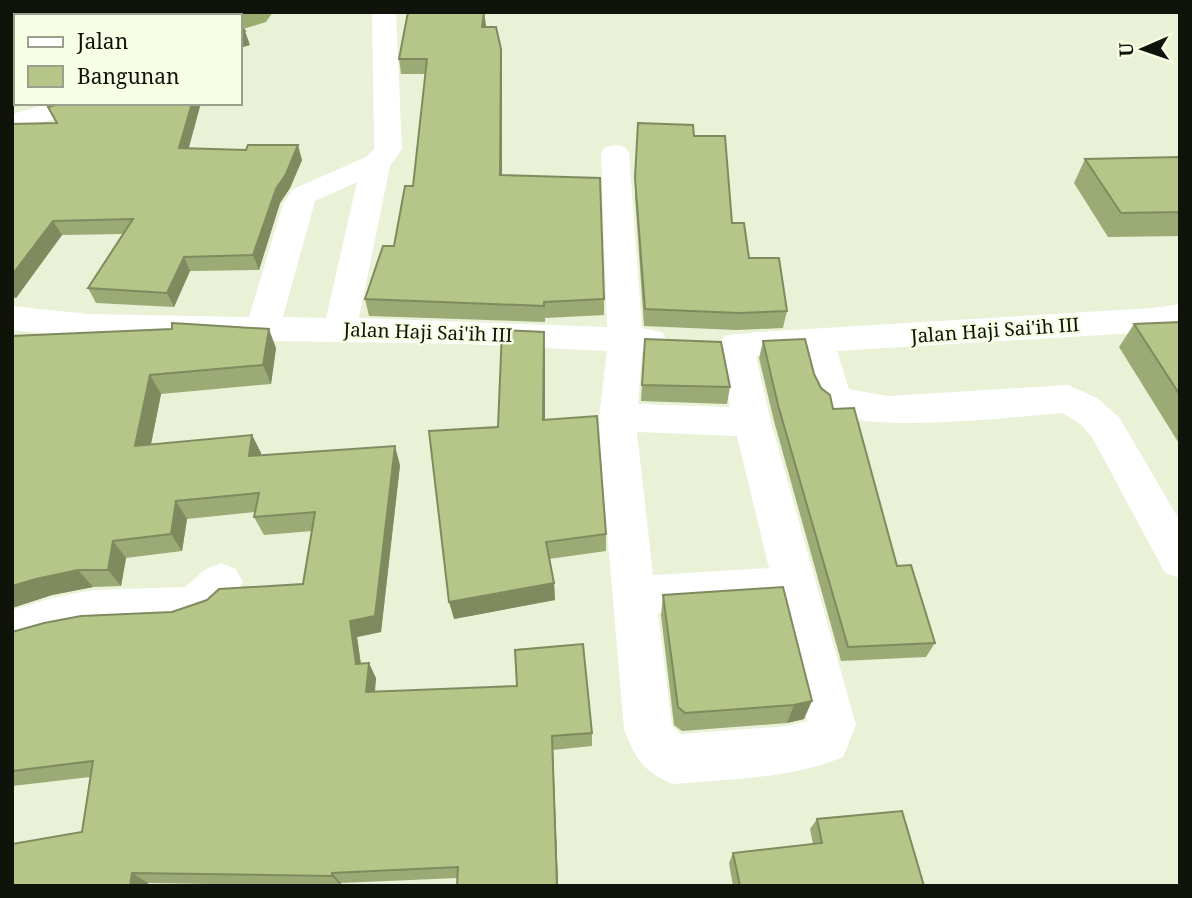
<svg xmlns="http://www.w3.org/2000/svg" width="1192" height="898" viewBox="0 0 1192 898" font-family="'Noto Serif',serif">
	<rect width="100%" height="100%" fill="#e9f1d6"/>
	<g fill="none" stroke-linecap="round" stroke-linejoin="round">
		<g fill="#9bac6f" fill-rule="evenodd">
			<path d="M217,12h56l-7,10 -26,8v-14h-25z"/>
			<path d="M16,67v30l-4,1v-30z"/>
		</g>
		<g fill="#fff" fill-rule="evenodd">
			<path d="M372,12h24l6,137 -12,17 -31,152 248,9 -6,-174 4,-6 10,-2 10,2 4,6 13,175 20,4 5,9 -5,9 -20,3 -4,51 92,3 -11,-62 5,-9c11,-3 21,-1 32,-4l397,-24 27,-4v23l-27,5 -316,19 12,38 39,7 180,-11 29,13 22,19 61,104v57l-15,-5 -73,-136 -12,-13 -17,-11c-44,3 -218,25 -244,-8 -10,-13 -12,-36 -16,-52l-47,3 15,66 85,303 -13,32c-54,22 -112,22 -170,27 -31,-13 -37,-25 -49,-55l-24,-280 -1,-32 8,-66 -143,-7 -376,-6 -76,-8v-24l76,8 161,3 34,-113 10,-15 73,-32 8,-8zM357,182l-31,136 -43,-1 32,-116zM637,432l100,4 32,132 -116,7zM778,605l29,116 -20,5 -106,8 -9,-8 -14,-113z"/>
			<path d="M52,103h44l-4,6 -80,21v-16z"/>
			<path d="M221,563l15,6 7,13c-29,60 -83,41 -135,46 -33,3 -65,11 -96,22v-40l40,-12 41,-8 92,-3 21,-18z"/>
		</g>
	</g>
	<g fill="#9caa75">
		<path d="M486,25v2l15,22 1,15v111l102,124v16l-59,3v4l-176,-6 -4,-17 29,-53 19,-60 13,-112h-25l-2,-15z"/>
		<path d="M638,123l56,13 38,87 17,35 38,53 -4,17 -47,2 -92,-4 -9,-131z"/>
		<path d="M12,124l177,24 113,12 -12,28 -10,15 -21,67 -69,1 -16,36 -78,-4 -8,-15 35,-54 -61,1 -46,63h-4z"/>
		<path d="M1180,157v79l-72,1 -34,-54 11,-24z"/>
		<path d="M1180,322v123l-61,-98 15,-23z"/>
		<path d="M12,336l264,12 -5,36 -110,10 -10,50 101,-9 9,18v3l139,9 -19,167 -24,5 4,27 15,14 -1,14 217,41v13l-39,4 5,136h-101l1,-8 -117,5v3l-193,-3v3h-136l70,-54 8,-55 -78,9v-154l160,-20 131,-28 9,-53 -48,4 -10,-18 1,-5 -68,7 -5,32 -56,7 -5,28 -28,1 -41,8 -40,13z"/>
		<path d="M645,339l85,48 -3,17 -86,-3z"/>
		<path d="M763,341l51,33 19,35 64,157 38,77 -9,14 -85,4 -67,-240 -15,-63z"/>
		<path d="M545,351v69l61,114v17l-57,8 5,24 1,17 -101,19 44,-192z"/>
		<path d="M783,587l21,132 -17,4 -105,8 -8,-6 -13,-110 2,-20z"/>
		<path d="M817,819l107,67h-191l-4,-23 4,-10 80,-9 -3,-15z"/>
	</g>
	<g fill="#7f8b5f">
		<path d="M484,12l2,13 -2,17 -2,-15z"/>
		<path d="M245,31l5,14 -10,3v-15z"/>
		<path d="M16,49v16h-4v-15z"/>
		<path d="M501,49l1,15v128l-2,-17z"/>
		<path d="M192,103h9l-16,59 -6,-14z"/>
		<path d="M298,145l4,15 -12,28 -10,15 -21,67 -6,-15 23,-66z"/>
		<path d="M53,221l9,14 -46,63 -4,-5v-18z"/>
		<path d="M184,257l6,14 -16,36 -7,-14z"/>
		<path d="M269,329l7,19 -5,36 -8,-19z"/>
		<path d="M544,332l1,19v88l-2,-19z"/>
		<path d="M150,375l11,19 -14,70 -12,-18z"/>
		<path d="M252,435l9,18 -3,22 -9,-19z"/>
		<path d="M395,446l5,19 -19,167 -24,5 6,43 -7,-16 -6,-43z"/>
		<path d="M176,501l11,18 -5,32 -11,-17z"/>
		<path d="M113,541l13,17 -5,28 -13,-16z"/>
		<path d="M78,570l15,17 -41,8 -40,13v-22l24,-7z"/>
		<path d="M554,583l1,17 -101,19 -5,-17z"/>
		<path d="M369,663l7,15 -3,29 -7,-15z"/>
		<path d="M812,701l-8,18 -17,4 7,-18z"/>
		<path d="M552,736l1,14 5,136h-1z"/>
		<path d="M132,873l16,10v3h-18z"/>
		<path d="M332,873l9,10v3l-9,-10z"/>
	</g>
	<g fill="#b5c688" stroke="#7f8b5f" stroke-width="2">
		<path d="M12,12h212l4,4h-212v33l-4,1z"/>
		<path d="M408,12h76l-2,15h14l5,22 -1,126 100,3 4,121 -60,3v4l-179,-7 18,-53h11l11,-60h8l14,-127h-28z"/>
		<path d="M240,26l5,5 -5,2z"/>
		<path d="M63,103h129l-13,45 67,2 2,-5h50l-12,29 -10,15 -23,66 -69,2 -17,36 -79,-5 45,-69 -80,2 -41,54v-151l45,-1 -9,-16z"/>
		<path d="M638,123l55,2 1,11h31l7,87h12l5,35h30l8,53 -48,2 -94,-4 -10,-131z"/>
		<path d="M1180,157v55l-59,1 -36,-54z"/>
		<path d="M1180,322v73l-46,-71z"/>
		<path d="M172,323l97,6 -6,36 -113,10 -15,71 117,-11 -3,21 146,-10 -20,170 -25,5 6,43 13,-1 -3,29 151,-6 -2,-36 68,-6 9,89 -40,3 5,150h-100l1,-19 -126,6v3l-200,-3 -2,13h-118v-42l70,-12 11,-71 -81,10v-139l32,-9 37,-7 91,-4 35,-12 12,-11 84,-5 12,-72 -61,5 5,-24 -83,8 -5,33 -58,7 -5,29h-30l-42,9 -24,7v-250l160,-7z"/>
		<path d="M502,330l42,2 -1,88 54,-4 9,118 -60,8 8,41 -105,19 -20,-171 69,-4z"/>
		<path d="M645,339l76,3 9,45 -88,-2z"/>
		<path d="M805,339l9,35 7,14 9,7 3,14 21,-1 43,158 14,-1 24,78 -87,4 -70,-242 -15,-64z"/>
		<path d="M783,587l29,114 -18,4 -109,8 -7,-6 -15,-112z"/>
		<path d="M902,811l22,75h-184l-7,-33 89,-10 -5,-24z"/>
	</g>
	<g text-anchor="middle" dominant-baseline="central" stroke-width="5" stroke-linejoin="round" paint-order="stroke">
		<g font-size="19" fill="#10130a" stroke="#f6fee3">
			<text transform="translate(995 330) rotate(-4)">Jalan Haji Sai'ih III</text>
			<text transform="translate(428 332) rotate(2)">Jalan Haji Sai'ih III</text>
		</g>
	</g>
	<rect width="1192" height="898" fill="none" stroke="#10130a" stroke-width="28"/>
	<rect x="14" y="14" width="228" height="91" fill="#f6fee3" stroke="#9aa08c" stroke-width="2"/>
	<rect x="28" y="37" width="35" height="10" fill="#ffffff" stroke="#9aa08c" stroke-width="2"/>
	<text x="77" y="49" font-size="21" fill="#10130a">Jalan</text>
	<rect x="28" y="66" width="35" height="21" fill="#b5c688" stroke="#9aa08c" stroke-width="2"/>
	<text x="77" y="84" font-size="21" fill="#10130a">Bangunan</text>
	<g transform="translate(1143 49) rotate(268)" stroke="#f6fee3" stroke-width="5" paint-order="stroke">
	<path d="M0-5L12 26L0 18L-12 26Z" fill="#10130a"/>
	<text y="-10" font-size="19" font-weight="bold" text-anchor="middle" fill="#10130a">U</text>
	</g>
</svg>
